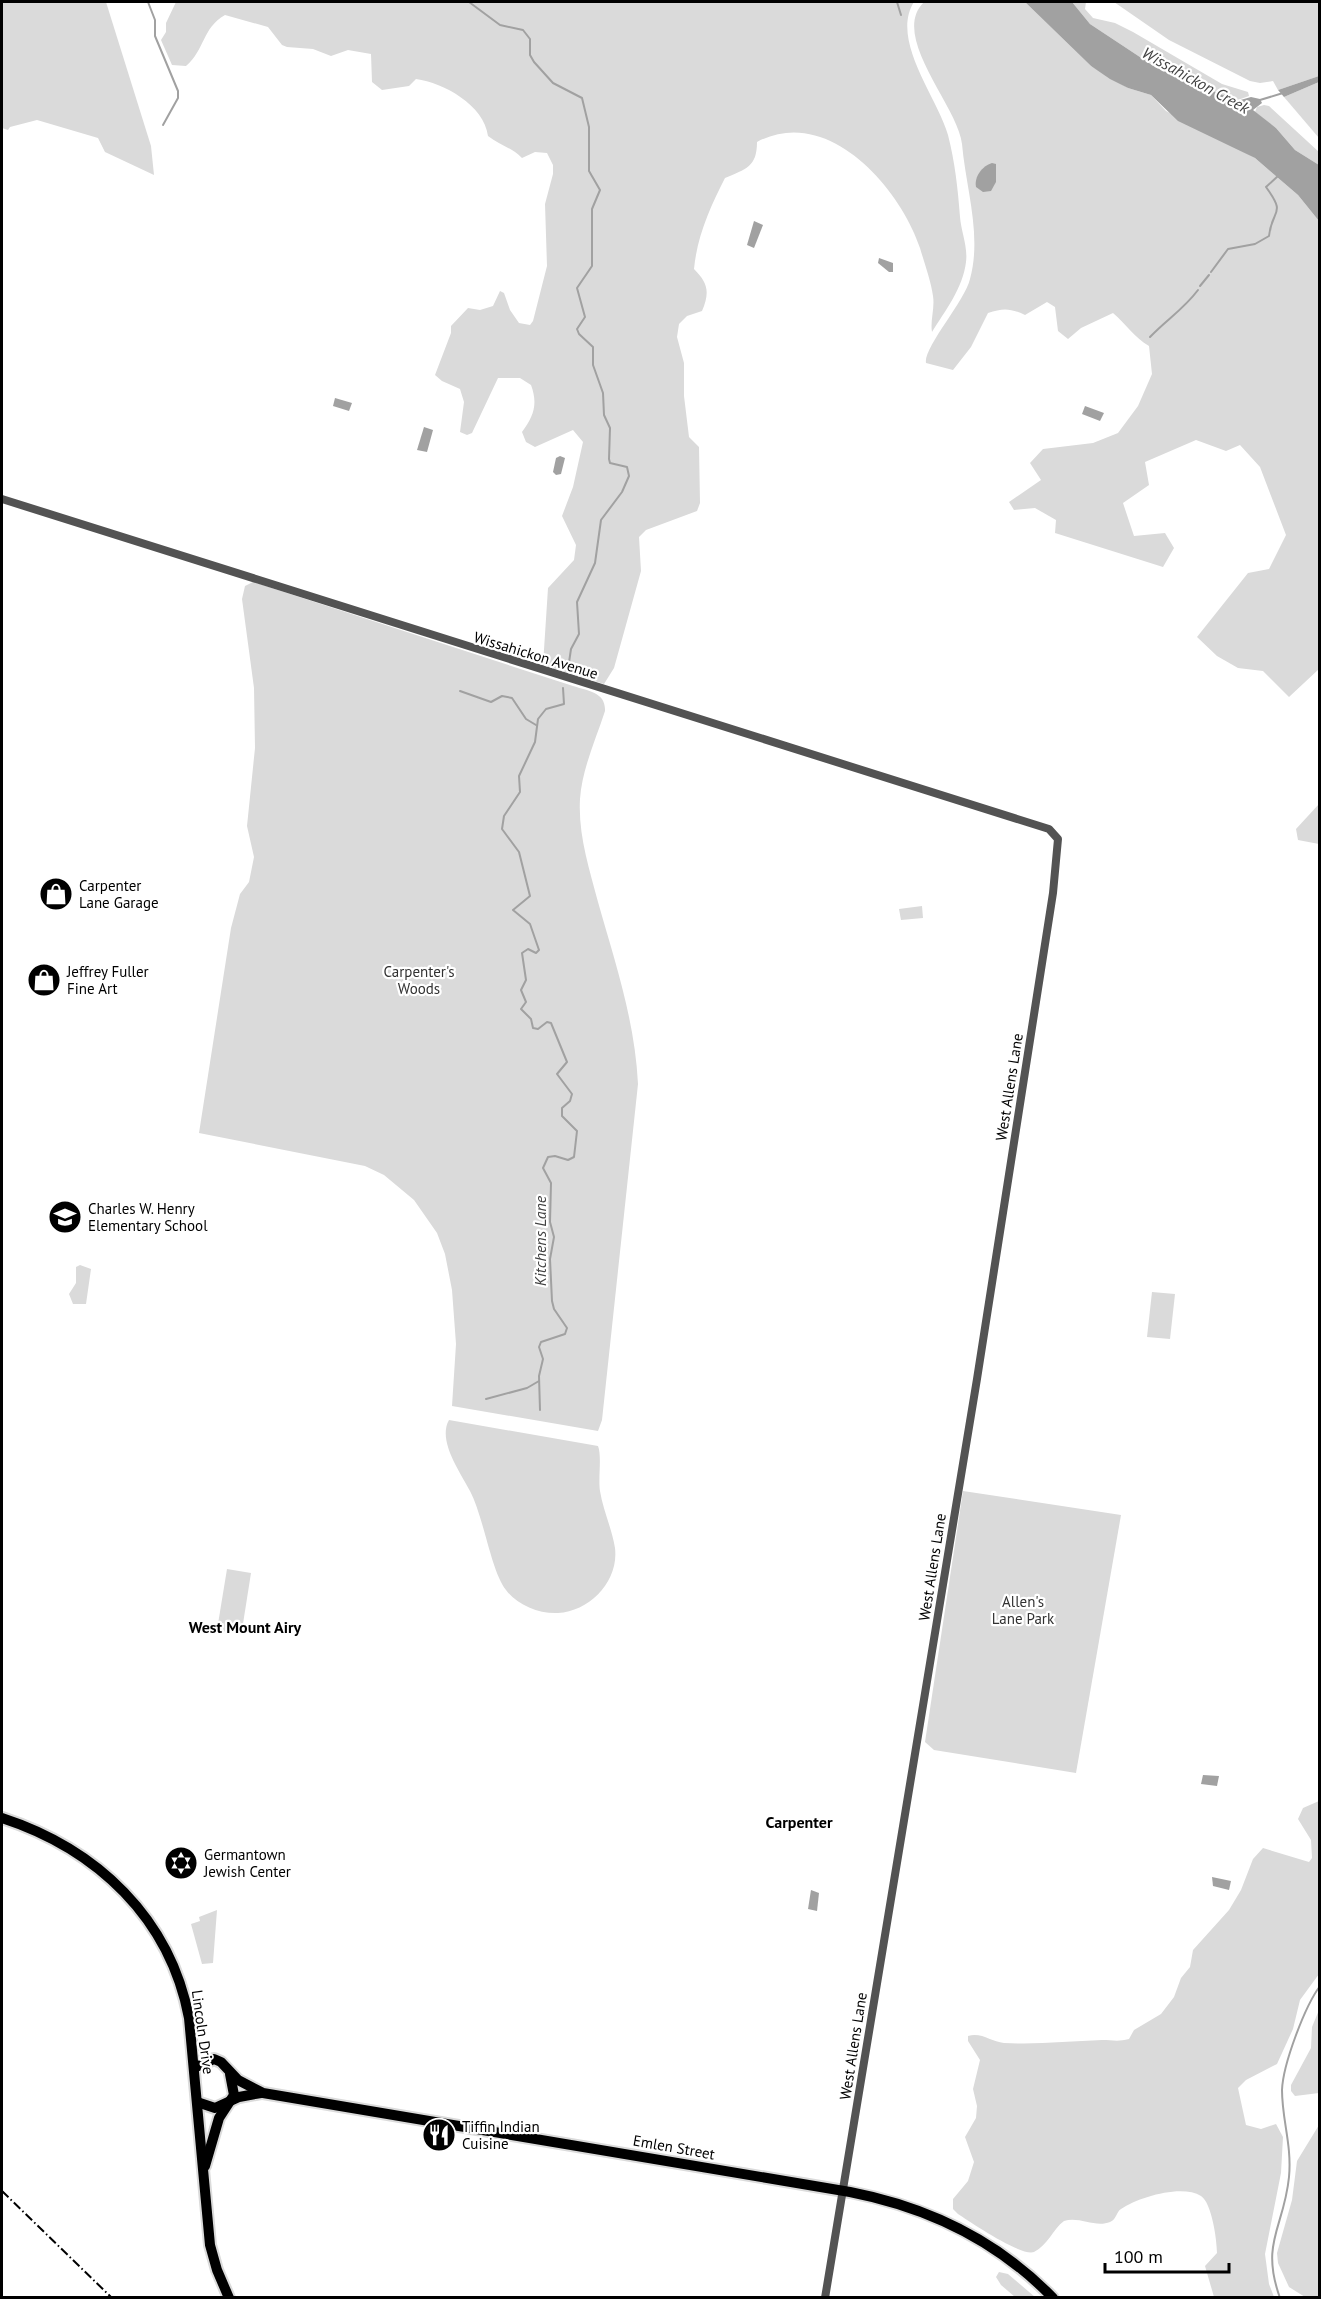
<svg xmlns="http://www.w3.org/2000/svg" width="1321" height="2299" viewBox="0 0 1321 2299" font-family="'PT Sans',sans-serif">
	<rect width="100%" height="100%" fill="#fff"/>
	<g fill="#dadada">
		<path d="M2,2h104l45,144 3,29 -49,-23 -7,-14 -61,-18 -27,7 -2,3 -6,-2z"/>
		<path d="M176,2h738c-24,38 23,95 34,133 7,27 10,55 12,82 1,14 8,30 6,45 -3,26 -21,49 -34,70 -2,-11 3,-24 1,-36 -2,-15 -9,-34 -13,-48 -20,-61 -93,-144 -163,-106 0,25 -11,27 -32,36 -15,29 -28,59 -31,91 14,14 16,23 8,42l-15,5 -8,8 -2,13 7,26v33l5,41 10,10 1,56 -3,8 -51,19 -7,7 2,34 -27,97 -10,16 -61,-19 5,-77 26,-28 2,-15 -14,-29 11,-29 10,-45 -10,-12 -38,17 -9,-5 -4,-10c12,-16 16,-28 9,-47l-11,-7h-22l-26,55 -5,2 -7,-3 4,-30 -4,-13 -18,-8 -7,-6 16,-42v-7l17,-18 12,2 13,-4 7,-15 4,2 6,17 9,13 11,2 3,-4 14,-55 -2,-62 8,-30v-9l-6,-12 -12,-1 -13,6c-11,-11 -23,-13 -34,-22 -4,-31 -44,-53 -72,-57l-7,7 -27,4 -10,-8 -1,-28 -23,-4 -17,6 -18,-7 -26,-2 -5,-2 -14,-18 -43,-12c-23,13 -20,35 -39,51l-14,-1 -11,-25 5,-8v-9z"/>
		<path d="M924,2h101l66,64 37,22 23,7 15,16 89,47 43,37 21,26v448l-30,28 -26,-26 -25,-3 -21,-12 -20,-19 51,-64 21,-4 17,-34 -26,-68 -20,-22 -14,6 -30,-11 -51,22 4,23 -26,18 11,33 31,-3 9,15 -11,19 -108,-34 1,-13 -21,-12 -21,2 -5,-8 32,-22 -11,-17 13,-14 50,-6 25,-10 20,-27 14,-32 -3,-28c-14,-8 -23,-22 -36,-33l-32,15 -13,11 -10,-8 -3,-24 -8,-5 -22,13c-15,-7 -22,-7 -37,-2l-17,34 -18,23 -27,-7c-3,-15 39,-62 44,-84 12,-44 -4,-90 -8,-135 -4,-38 -73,-108 -38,-142z"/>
		<path d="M1072,2h14l-1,7 8,9 22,5 18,9 89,52 26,8 1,4 -14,5 -80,-34 -65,-43z"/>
		<path d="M1114,2h205v74l-41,14 -5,-9 -13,2 -10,-2 -81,-41z"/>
		<path d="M1319,82v56l-35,-41z"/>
		<path d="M1264,105l5,1 50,46v13l-24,-15 -19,-22 -21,-16 2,-5z"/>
		<path d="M253,582l320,104c15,5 33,6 32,25 -9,28 -23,58 -25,88 -2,35 9,69 18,103 17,60 37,119 40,182l-36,336 -4,11 -146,-25 4,-62 -4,-54 -7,-36 -8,-21 -23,-33 -30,-25 -19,-9 -166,-33 32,-205 9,-34 9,-12 5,-25 -7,-31 8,-78 -1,-60 -12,-89 3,-13z"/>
		<path d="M1319,804v40l-21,-4 -2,-11z"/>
		<path d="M922,906l1,12 -22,2 -2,-11z"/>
		<path d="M80,1265l11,4 -5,35h-13l-4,-10 7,-11v-16z"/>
		<path d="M1152,1292l23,2 -5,45 -23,-2z"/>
		<path d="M449,1420l149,26c4,10 0,32 2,45 3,19 12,38 15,57 4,33 -25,63 -57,65 -19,1 -41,-8 -52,-23 -15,-19 -22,-72 -36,-99 -9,-18 -33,-50 -21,-71z"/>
		<path d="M963,1491l158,24 -45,258 -142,-23 -9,-8z"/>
		<path d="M227,1569l24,4 -9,57 -3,4 -22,-4z"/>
		<path d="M1319,1801v173l-19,26 -7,29 -16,35 -31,16 -8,8 8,37 15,4 15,-5 7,13 -2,36 -16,81 4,30 5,13h-60l-9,-31 12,-13c0,-12 -5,-50 -16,-57 -19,-12 -62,1 -80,13 -5,3 -4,10 -11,13 -15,6 -31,-6 -46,-1 -11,8 -16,24 -30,31 -12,5 -64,-30 -76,-38l-5,-5v-10l15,-18 6,-19 -9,-25 11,-19 1,-12 -4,-17 7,-29 -12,-19v-5c14,-4 23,6 36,7 32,2 65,-2 98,-3 10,0 16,2 27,-1l5,-9 27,-16 13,-17 7,-19 9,-11 3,-17 36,-40 12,-20 12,-31 10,-11 46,14 3,-4 -1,-18 -13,-21 5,-11z"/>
		<path d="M217,1910l-4,53 -11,1 -11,-40 9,-3 -1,-4z"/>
		<path d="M1319,2010v83l-24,3 -4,-5v-6l20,-37 1,-21z"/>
		<path d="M1319,2125v172h-14l-16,-10 -11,-24 -1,-10 15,-53 5,-39z"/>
		<path d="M999,2272l9,2 27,23h-20l-14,-12 -5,-8z"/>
	</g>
	<g fill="#a1a1a1">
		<path d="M1025,2h47l18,22 65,43 82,34 14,-4 9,2 2,4 -9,7 23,18 19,22 24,15v56l-21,-26 -43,-37 -77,-37 -27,-26 -23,-7 -18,-9 -19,-13z"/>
		<path d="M1319,76v6l-35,15 -6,-7z"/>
		<path d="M992,163l4,1v18l-5,9 -8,1 -7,-5c-2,-10 6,-21 16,-24z"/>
		<path d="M754,221l9,4 -9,23 -7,-3z"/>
		<path d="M879,258l14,5v9h-4l-11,-9z"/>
		<path d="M335,398l17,5 -3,8 -16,-5z"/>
		<path d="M1085,406l19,7 -4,8 -18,-7z"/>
		<path d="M424,427l9,3 -6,22 -10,-2z"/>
		<path d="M560,456l5,2 -4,16 -5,1 -3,-3 3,-14z"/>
		<path d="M1203,1775l16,1 -2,10 -16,-2z"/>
		<path d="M1212,1877l19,4 -2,9 -16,-4z"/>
		<path d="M811,1890l8,3 -2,18 -9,-2z"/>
	</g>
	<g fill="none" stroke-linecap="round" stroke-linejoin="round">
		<g stroke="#a1a1a1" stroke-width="2">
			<path d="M148,2l7,18v16l23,55v7l-15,27"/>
			<path d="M469,2l31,23 23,5 7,9v16l4,7 19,21 29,15 7,29v44l11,19 -8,19v57l-15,22 8,29 -8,12 2,5 14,13v18l10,28 1,22 6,13 -1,31 1,4 17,4 2,9 -7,16 -21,28 -6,43 -18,39 2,32 -8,15 -3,20"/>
			<path d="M897,2l4,13"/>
			<path d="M1260,100l23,-7"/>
			<path d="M1211,272l17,-23 27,-5 14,-8c3,-28 18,-20 -3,-49l12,-11"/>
			<path d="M1200,286l9,-11"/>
			<path d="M1150,337c17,-18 33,-27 48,-47"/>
			<path d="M460,691l31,11 11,-6 10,2 14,21 10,6"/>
			<path d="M486,1399l41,-11 12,-7"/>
			<path d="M540,1410l-1,-34 4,-17 -4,-12 2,-5 24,-8 2,-6 -13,-19 -2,-8 -2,-42 4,-22 -4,-15 1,-39 -8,-15 5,-11 7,-1 13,4 6,-3 3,-26 -15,-15v-8l8,-7 2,-7 -15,-20 10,-12 -16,-39 -4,-1 -9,7 -5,-1 -2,-9 -10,-10 5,-7 -5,-12 5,-10 -4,-27 6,-4 8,4 3,-3 -9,-26 -17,-14 17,-14 -11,-44 -17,-23 2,-13 16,-24 -1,-16 16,-34 3,-23 8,-10 18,-5 -1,-16"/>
			<path d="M1280,2298c-20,-56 4,-70 9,-121 3,-32 -7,-57 -7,-87 1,-26 23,-84 38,-104"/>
		</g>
		<g stroke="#dbdbdb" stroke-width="14">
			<g id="major">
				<path d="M2,1818c95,31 168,100 187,200l21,227 7,25 12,28"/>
				<path d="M194,2068l20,-9 7,3 17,18 25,13 587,99c77,15 147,48 203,106"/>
				<path d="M197,2102l18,6 24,-11 22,-4"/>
				<path d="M205,2166l14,-48 15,-23 -4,-21"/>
			</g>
		</g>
		<path stroke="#535353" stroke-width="8" d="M2,499c348,111 697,220 1047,330l9,10 -5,54 -76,486 -152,919"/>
		<use href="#major" stroke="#000" stroke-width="10"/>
		<path stroke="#000" stroke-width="2" stroke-dasharray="9 3 1.5 3" stroke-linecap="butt" d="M2,2191l110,107"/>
	</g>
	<defs>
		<g id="shop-disc" transform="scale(1.725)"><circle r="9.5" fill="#000" stroke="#fff"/><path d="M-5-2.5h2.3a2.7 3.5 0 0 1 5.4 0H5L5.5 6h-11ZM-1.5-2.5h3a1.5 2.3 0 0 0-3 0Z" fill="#fff"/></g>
		<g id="school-disc" transform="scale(1.725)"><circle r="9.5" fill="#000" stroke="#fff"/><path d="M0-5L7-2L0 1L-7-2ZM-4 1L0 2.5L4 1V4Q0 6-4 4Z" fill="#fff"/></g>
		<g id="synagogue-disc" transform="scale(1.725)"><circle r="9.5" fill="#000" stroke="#fff"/><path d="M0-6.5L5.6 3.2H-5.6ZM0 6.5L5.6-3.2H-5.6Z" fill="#fff"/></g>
		<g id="restaurant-disc" transform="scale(1.725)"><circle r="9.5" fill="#000" stroke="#fff"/><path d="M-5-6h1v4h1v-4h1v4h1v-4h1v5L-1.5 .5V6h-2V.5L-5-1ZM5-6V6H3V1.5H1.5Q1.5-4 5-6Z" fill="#fff"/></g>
	</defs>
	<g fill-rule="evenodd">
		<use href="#shop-disc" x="56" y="894"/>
		<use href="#shop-disc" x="44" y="980"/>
		<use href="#school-disc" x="65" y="1217"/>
		<use href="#synagogue-disc" x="181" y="1863"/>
		<use href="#restaurant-disc" x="439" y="2135"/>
	</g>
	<g text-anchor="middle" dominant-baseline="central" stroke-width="4.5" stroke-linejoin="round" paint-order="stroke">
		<g font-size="15" fill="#000" stroke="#fff">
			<text transform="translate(536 655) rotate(17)">Wissahickon Avenue</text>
			<text transform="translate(1009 1087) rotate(-81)">West Allens Lane</text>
			<text transform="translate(932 1567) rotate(-81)">West Allens Lane</text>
			<text transform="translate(203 2032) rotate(82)">Lincoln Drive</text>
			<text transform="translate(853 2046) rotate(-81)">West Allens Lane</text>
			<text transform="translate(674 2147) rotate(10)">Emlen Street</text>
		</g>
		<g font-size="15" fill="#000" stroke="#fff" text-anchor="start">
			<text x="79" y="885">Carpenter<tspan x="79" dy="17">Lane Garage</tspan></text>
			<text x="67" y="971">Jeffrey Fuller<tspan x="67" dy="17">Fine Art</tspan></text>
			<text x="88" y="1208">Charles W. Henry<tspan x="88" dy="17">Elementary School</tspan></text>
			<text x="204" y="1854">Germantown<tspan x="204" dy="17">Jewish Center</tspan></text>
			<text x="462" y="2126">Tiffin Indian<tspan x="462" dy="17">Cuisine</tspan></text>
		</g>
		<g font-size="15" fill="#313131" stroke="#fff">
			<text x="419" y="971">Carpenter's<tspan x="419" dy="17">Woods</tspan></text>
			<text x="1023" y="1601">Allen's<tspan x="1023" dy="17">Lane Park</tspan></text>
		</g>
		<g font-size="16" font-style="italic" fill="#424242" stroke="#fff">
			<text transform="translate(1196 80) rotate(29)">Wissahickon Creek</text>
			<text transform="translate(540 1241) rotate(-90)">Kitchens Lane</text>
		</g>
		<g font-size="16" font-weight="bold" fill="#000" stroke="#fff">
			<text x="245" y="1627">West Mount Airy</text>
			<text x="799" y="1822">Carpenter</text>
		</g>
	</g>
	<rect width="1321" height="2299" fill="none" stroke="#000000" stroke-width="6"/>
	<path d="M1105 2263v9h124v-9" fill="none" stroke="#000000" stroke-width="3"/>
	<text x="1114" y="2263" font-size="18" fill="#000000" stroke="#ffffff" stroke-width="4.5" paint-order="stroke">100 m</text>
</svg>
